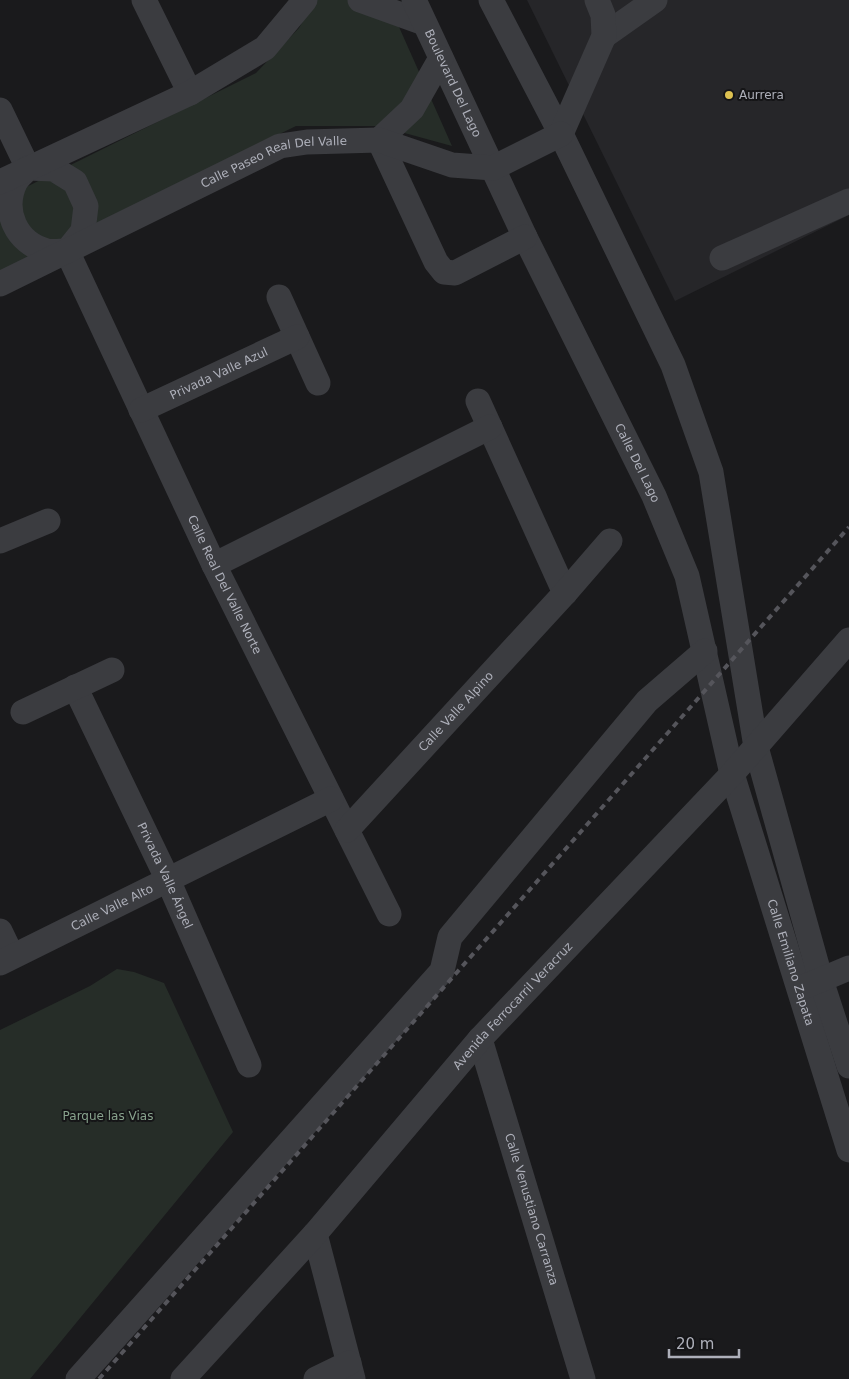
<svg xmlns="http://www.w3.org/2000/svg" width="849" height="1379" viewBox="0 0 849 1379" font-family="'DejaVu Sans',sans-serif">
	<rect width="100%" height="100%" fill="#1a1a1c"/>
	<path fill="#262629" d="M527,0h322v215l-174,86z"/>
	<g fill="#262d28">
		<path d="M315,0h72l65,146 -73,-20h-83l-296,145v-71l256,-127 43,-45z"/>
		<path d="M117,969l17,3 30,11 69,149 -203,247h-30v-349l90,-44z"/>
	</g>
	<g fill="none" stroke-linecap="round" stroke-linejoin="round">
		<g stroke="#3b3c40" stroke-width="25">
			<path d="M144,0l46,93"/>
			<path d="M360,0l64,23"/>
			<path id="s1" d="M414,0l111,237 129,259 33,80 45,198 117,376"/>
			<path d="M491,0l70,134 112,231 38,107 45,275 65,233 28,86"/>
			<path d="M604,36l51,-36"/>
			<path d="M441,58l-29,51 -33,31 57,122 8,10 11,1 70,-36"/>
			<path d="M0,110l28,58"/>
			<path d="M561,134l43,-98 -1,-21 -6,-15"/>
			<path d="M28,168l26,1 21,13 11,24 -3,25 -16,20c-7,0 -14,1 -20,0 -31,-8 -45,-40 -32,-68 3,-6 9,-10 13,-15z"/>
			<path d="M0,182l190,-89 75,-45 40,-48"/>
			<path id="s2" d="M67,251l147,314 175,349"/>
			<path d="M722,258l127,-57"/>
			<path id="s3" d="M0,284l280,-138 27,-4 72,-2 73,25 41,3 68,-34"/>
			<path d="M279,297l39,86"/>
			<path d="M478,401l87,192"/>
			<path id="s4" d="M141,410l156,-73"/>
			<path d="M0,541l48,-20"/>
			<path d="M214,565l276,-138"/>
			<path id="s5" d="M75,687l93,193 81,185"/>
			<path d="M23,712l89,-42"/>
			<path id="s6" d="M347,830l218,-237 45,-52"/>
			<path d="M0,931l12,25"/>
			<path id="s7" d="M0,963l331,-164"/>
			<path d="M806,986l43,-18"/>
			<path id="s8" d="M480,1039l103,340"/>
			<path d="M315,1234l38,145"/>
			<path d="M78,1379l364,-408 8,-34 197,-236 58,-50"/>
			<path id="s9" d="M183,1379l132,-145 165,-195 252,-265 117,-134"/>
			<path d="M316,1379l33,-16"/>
		</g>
		<path stroke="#55555b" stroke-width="4" stroke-dasharray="6 5" stroke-linecap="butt" d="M99,1379l750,-852"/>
	</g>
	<circle fill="#ddc151" stroke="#151517" stroke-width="2" cx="729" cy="95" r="5"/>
	<g text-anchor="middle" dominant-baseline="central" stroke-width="4" stroke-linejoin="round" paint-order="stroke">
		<g font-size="12" fill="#aeb0ba" stroke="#151517">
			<text stroke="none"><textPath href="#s1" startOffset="92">Boulevard Del Lago</textPath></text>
			<text stroke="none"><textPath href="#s3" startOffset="302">Calle Paseo Real Del Valle</textPath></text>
			<text stroke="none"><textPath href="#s4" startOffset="86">Privada Valle Azul</textPath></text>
			<text stroke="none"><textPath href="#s1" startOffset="514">Calle Del Lago</textPath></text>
			<text stroke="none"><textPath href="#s2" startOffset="369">Calle Real Del Valle Norte</textPath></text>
			<text stroke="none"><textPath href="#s6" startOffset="161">Calle Valle Alpino</textPath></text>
			<text stroke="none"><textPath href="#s5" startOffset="209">Privada Valle Ángel</textPath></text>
			<text stroke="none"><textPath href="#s7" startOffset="125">Calle Valle Alto</textPath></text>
			<text stroke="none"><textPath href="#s1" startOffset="1038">Calle Emiliano Zapata</textPath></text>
			<text stroke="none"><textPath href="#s9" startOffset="498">Avenida Ferrocarril Veracruz</textPath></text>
			<text stroke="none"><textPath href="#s8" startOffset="178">Calle Venustiano Carranza</textPath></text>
		</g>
		<g font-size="12" fill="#aeb0ba" stroke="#151517" text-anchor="start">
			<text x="739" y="95">Aurrera</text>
		</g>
		<g font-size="12" fill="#88a28d" stroke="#151517">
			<text x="108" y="1116">Parque las Vias</text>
		</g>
	</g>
	<path d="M669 1349v8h70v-8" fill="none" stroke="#aeb0ba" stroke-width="2.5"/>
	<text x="676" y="1349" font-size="15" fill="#aeb0ba" stroke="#151517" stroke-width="4" paint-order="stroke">20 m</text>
</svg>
